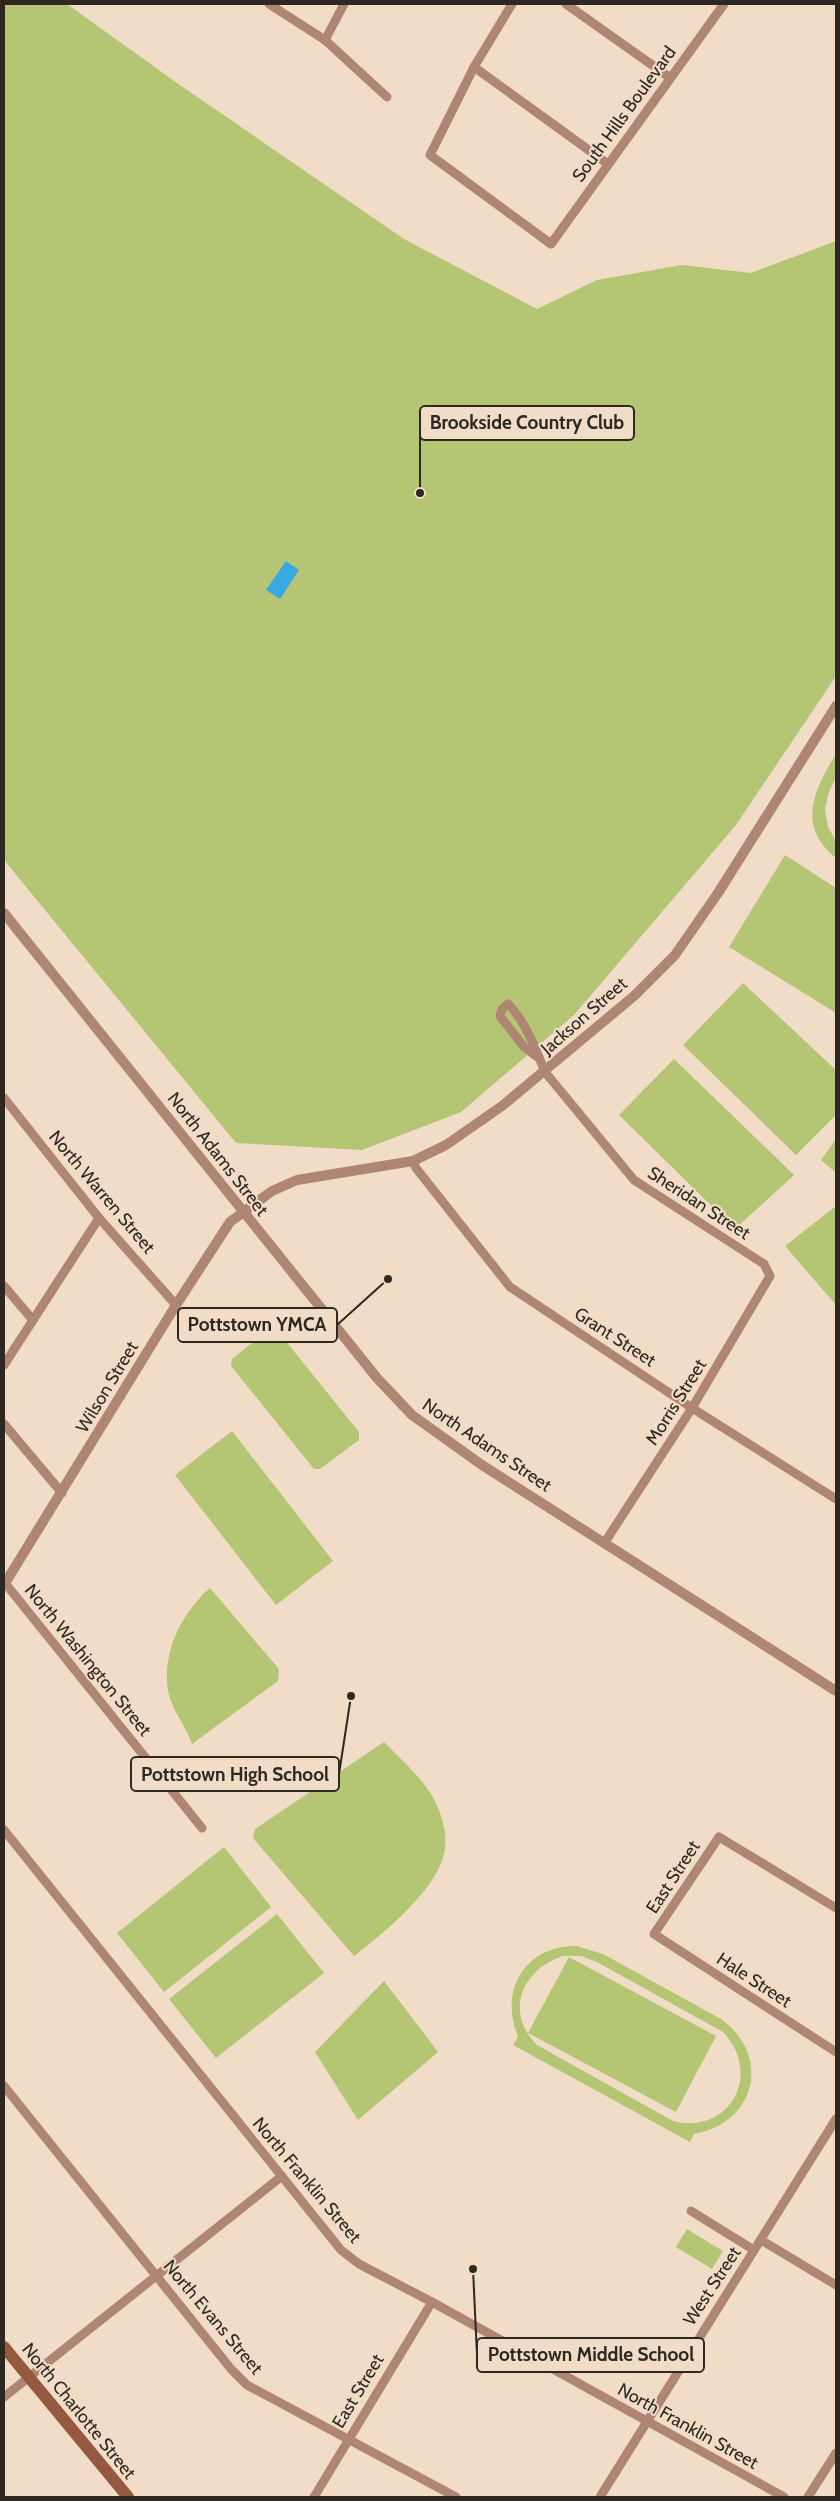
<svg xmlns="http://www.w3.org/2000/svg" width="840" height="2501" viewBox="0 0 840 2501" font-family="Cabin,sans-serif">
	<rect width="100%" height="100%" fill="#f1dcc7"/>
	<g fill="#b4c673" fill-rule="evenodd">
		<path d="M4,4h63l110,79 227,156 133,70 60,-29 85,-15 69,8 85,-32v435l-100,149 -162,190 -113,97 -99,38 -126,-7 -232,-283z"/>
		<path d="M836,754v24l-8,16 -3,16 3,17 8,14v17c-40,-32 -22,-68 0,-104z"/>
		<path d="M785,855l51,33v125l-107,-66z"/>
		<path d="M743,983l93,87v45l-40,40 -113,-110z"/>
		<path d="M674,1059l120,116 -59,54 -116,-114z"/>
		<path d="M836,1139v34l-15,-13z"/>
		<path d="M836,1206v99l-51,-59z"/>
		<path d="M270,1328l6,1 83,103v8l-39,29h-6l-83,-103 1,-7z"/>
		<path d="M232,1431l101,130 -57,44 -101,-130z"/>
		<path d="M210,1588l69,81 -1,12 -86,63c-6,-18 -18,-31 -23,-49 -9,-39 12,-82 41,-107z"/>
		<path d="M384,1742c17,18 38,35 50,57 9,17 15,41 9,59 -10,34 -61,77 -89,98l-101,-118 2,-9z"/>
		<path d="M224,1847l47,60 -107,85 -47,-59z"/>
		<path d="M277,1914l47,59 -108,85 -47,-59z"/>
		<path d="M576,1946l27,8 118,65c51,37 35,104 -27,115l-4,8 -177,-97 5,-8c-19,-46 6,-91 58,-91zM563,1956h18l16,6 126,70c40,41 7,104 -50,89l-136,-76c-33,-33 -15,-76 26,-89z"/>
		<path d="M569,1957l147,79 -40,76 -148,-79z"/>
		<path d="M384,1981l54,71 -80,68 -43,-68z"/>
		<path d="M687,2229l36,22 -11,18 -36,-22z"/>
	</g>
	<path fill="#39a9e1" d="M286,561l13,9 -19,29 -14,-9z"/>
	<g fill="none" stroke-linecap="round" stroke-linejoin="round">
		<g stroke="#af8673" stroke-width="9">
			<path d="M269,4l56,36 62,57"/>
			<path d="M512,4l-38,63 -44,88 121,89 173,-240"/>
			<path d="M566,4l103,73"/>
			<path d="M325,40l19,-36"/>
			<path d="M474,67l134,97"/>
			<path d="M540,1059l-16,-12 -24,-31 2,-7 6,-5c17,17 28,45 37,68l89,108 130,84 6,12 -78,132 -87,134"/>
			<path d="M4,1098l95,120 77,87"/>
			<path d="M413,1161l3,7 94,119 182,121 144,91"/>
			<path d="M4,1286l28,33"/>
			<path d="M4,1365l95,-147"/>
			<path d="M4,1424l58,69"/>
			<path d="M5,1583l197,245"/>
			<path d="M4,1830l337,420 18,14 73,38 352,195"/>
			<path d="M836,1908l-117,-71 -65,97 182,118"/>
			<path d="M4,2086l227,283 16,16 209,112"/>
			<path d="M691,2211l63,39"/>
			<path d="M761,2240l75,45"/>
			<path d="M4,2397l278,-221"/>
			<path d="M314,2497l118,-195"/>
			<path d="M600,2497l236,-378"/>
			<path d="M808,2497l28,-44"/>
		</g>
		<g stroke="#af8673" stroke-width="10">
			<path d="M4,913l373,465 35,37 70,50 354,226"/>
			<path d="M4,1585l172,-280 54,-83 42,-31 25,-11 116,-19 33,-16 56,-39 132,-110 41,-41 43,-62 118,-187"/>
		</g>
		<path stroke="#94593e" stroke-width="12" d="M4,2347l124,150"/>
	</g>
	<g text-anchor="middle" dominant-baseline="central" stroke-width="4" stroke-linejoin="round" paint-order="stroke">
		<g font-size="18" fill="#2f2820" stroke="#f1dcc7">
			<text transform="translate(624 114) rotate(-54)">South Hills Boulevard</text>
			<text transform="translate(584 1016) rotate(-41)">Jackson Street</text>
			<text transform="translate(218 1154) rotate(52)">North Adams Street</text>
			<text transform="translate(102 1192) rotate(50)">North Warren Street</text>
			<text transform="translate(699 1203) rotate(33)">Sheridan Street</text>
			<text transform="translate(615 1337) rotate(33)">Grant Street</text>
			<text transform="translate(107 1387) rotate(-59)">Wilson Street</text>
			<text transform="translate(676 1402) rotate(-58)">Morris Street</text>
			<text transform="translate(487 1445) rotate(34)">North Adams Street</text>
			<text transform="translate(88 1660) rotate(51)">North Washington Street</text>
			<text transform="translate(673 1877) rotate(-57)">East Street</text>
			<text transform="translate(754 1980) rotate(33)">Hale Street</text>
			<text transform="translate(307 2180) rotate(50)">North Franklin Street</text>
			<text transform="translate(712 2286) rotate(-57)">West Street</text>
			<text transform="translate(213 2317) rotate(50)">North Evans Street</text>
			<text transform="translate(358 2391) rotate(-59)">East Street</text>
			<text transform="translate(79 2411) rotate(51)">North Charlotte Street</text>
			<text transform="translate(688 2426) rotate(29)">North Franklin Street</text>
		</g>
	</g>
	<path fill="none" stroke="#2f2820" stroke-width="2" d="M420 493L420 423M388 1279L337 1325M351 1696L339 1774M473 2269L477 2355"/>
	<g fill="#2f2820" stroke="#f1dcc7" stroke-width="2">
		<circle cx="420" cy="493" r="5"/>
		<circle cx="388" cy="1279" r="5"/>
		<circle cx="351" cy="1696" r="5"/>
		<circle cx="473" cy="2269" r="5"/>
	</g>
	<g fill="#f1dcc7" stroke="#2f2820" stroke-width="2">
		<rect x="420" y="406" width="214" height="34" rx="5"/>
		<rect x="178" y="1308" width="159" height="34" rx="5"/>
		<rect x="131" y="1757" width="208" height="34" rx="5"/>
		<rect x="477" y="2338" width="227" height="34" rx="5"/>
	</g>
	<g font-size="19" text-anchor="middle" font-weight="bold" fill="#2f2820">
		<text x="527" y="429">Brookside Country Club</text>
		<text x="257" y="1331">Pottstown YMCA</text>
		<text x="235" y="1781">Pottstown High School</text>
		<text x="591" y="2361">Pottstown Middle School</text>
	</g>
	<rect width="840" height="2501" fill="none" stroke="#2f2820" stroke-width="10"/>
</svg>
